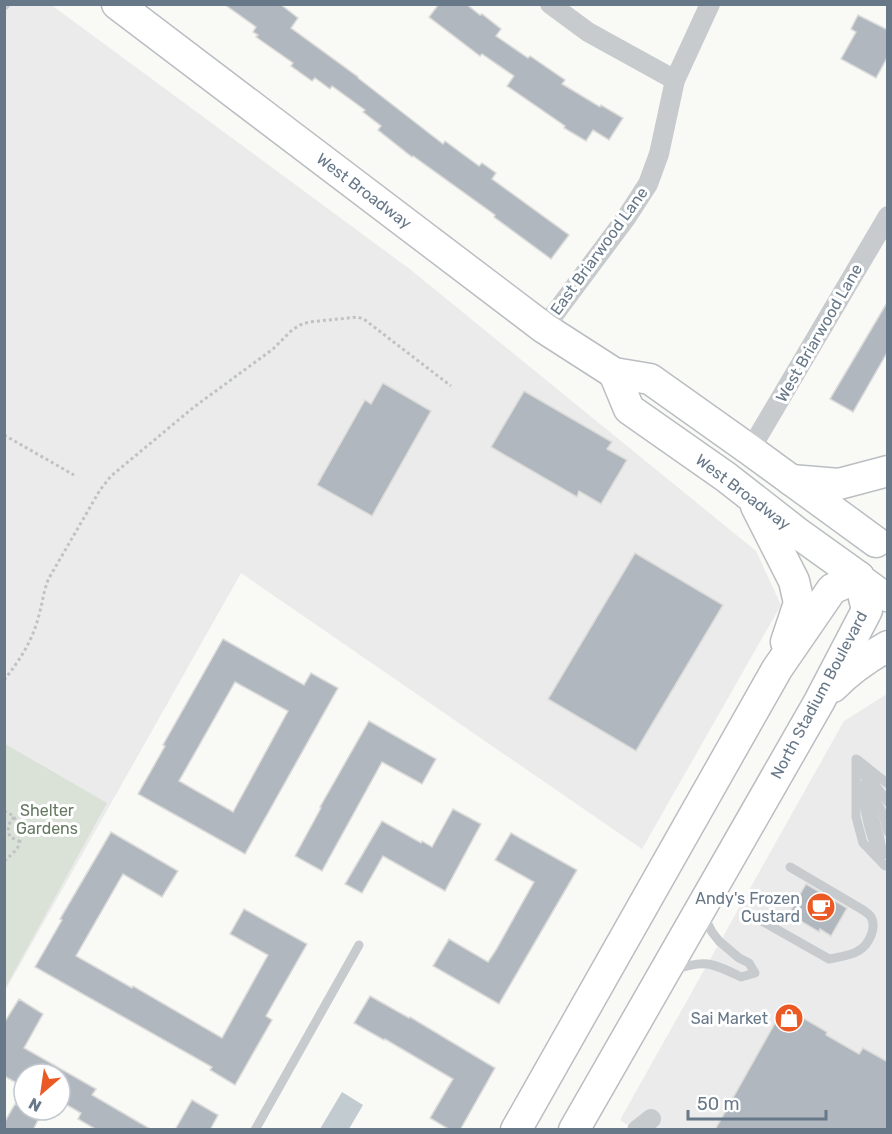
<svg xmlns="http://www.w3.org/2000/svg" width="892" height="1134" viewBox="0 0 892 1134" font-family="Rubik,sans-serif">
	<rect width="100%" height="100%" fill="#f9f9f6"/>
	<g fill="#eaebea">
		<path d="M50,4l361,266 345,281 25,54 -139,244 -401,-276 -236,418 -1,-986z"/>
		<path d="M887,694v435l-252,1 -15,-10 224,-399z"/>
	</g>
	<path fill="#dae1d7" d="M5,744l102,59 -102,185z"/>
	<path fill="#c1cbd0" d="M342,1092l21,13 -14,24h-29z"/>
	<g fill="#b0b7be" stroke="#dbdbd9" stroke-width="1.5" fill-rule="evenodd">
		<path d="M224,4h56l18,14 -7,10 67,49v1l85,66 2,-3 34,25 3,-3 14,10 -4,6 77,56 -18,24 -57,-42 1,-2 -82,-59 -1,1 -34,-27 3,-4 -18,-14 2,-2 -33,-24 -2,3 -15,-11 -3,3 -21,-15 2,-3 -37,-26 2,-2 -5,-3 3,-5z"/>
		<path d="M439,4h27l14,11 2,-1 19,15 -5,7 32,22 2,-2 35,24 -3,4 38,23 1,-2 22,13 -14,22 -16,-10 -7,11 -22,-13 1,-2 -58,-40 7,-10 -32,-22 -2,2 -51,-39z"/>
		<path d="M858,15l30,15v26l-12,22 -35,-19 15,-27 -5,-3z"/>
		<path d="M888,301v50l-35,61 -23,-13z"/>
		<path d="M383,383l48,28 -59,105 -55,-31 48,-85 6,4z"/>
		<path d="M524,391l88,51 -5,7 20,11 -26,44 -22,-13 -2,6 -86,-50z"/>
		<path d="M635,553l88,52 -87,146 -88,-52z"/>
		<path d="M223,639l81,46 7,-12 27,15 -93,166 -107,-60 27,-48 -2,-1zM235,682l53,29 -55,101 -54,-31z"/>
		<path d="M369,721l67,38 -14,25 -40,-22 -60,109 -27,-15 26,-48 -1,-1z"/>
		<path d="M453,809l28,15 -36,67 -62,-35 -21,37 -17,-9 37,-63 39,22 1,-2 10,6z"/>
		<path d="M111,832l67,39 -16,26 -39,-23 -47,82 56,32 1,-2 89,52 46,-83 -38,-21 14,-25 63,35 -41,72 6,4 -37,65 -25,-15 2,-3 -177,-100 27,-47 -2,-1z"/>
		<path d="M511,833l66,37 -78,134 -66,-38 16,-27 39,23 8,-12 38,-68 -39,-22z"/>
		<path d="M806,884l41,24 -16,28 -11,-7 -1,3 -30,-18z"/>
		<path d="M370,996l39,22 1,-1 85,51 -35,62h-10l-20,-12 23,-39 -68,-40 -1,1 -30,-17z"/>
		<path d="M19,999l24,15 -19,34 72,41 -4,6 60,35h-55l-19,-11 3,-6 -21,-12v-27h-36v13l-20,-11v-53z"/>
		<path d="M784,1007l43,25 -1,3 33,19 4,-6 25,14v68h-173z"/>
		<path d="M192,1100l26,15 -8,15h-35z"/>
		<path d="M15,1104l24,14 -6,12h-29v-7z"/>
	</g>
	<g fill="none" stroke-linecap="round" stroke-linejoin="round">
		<g stroke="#b9bec3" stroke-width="30">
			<path id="secondary" d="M859,577l29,21"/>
		</g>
		<g stroke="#babec2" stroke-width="33">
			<g id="primary">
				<path d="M117,4l427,324 70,45 36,6 100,71 126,92"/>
				<path d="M614,373l15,36 97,68 73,57 60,43"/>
				<path d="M791,480l48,4 49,-13"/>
				<path d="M756,506l38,75 5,22 -13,39"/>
				<path d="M833,687c16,-17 34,-29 55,-41"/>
				<path d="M516,1130l261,-461 55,-80 27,-12"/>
				<path d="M574,1130l245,-428 48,-92 -8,-33"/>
			</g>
		</g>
		<g stroke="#c0c3c5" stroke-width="3" stroke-dasharray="3 3" stroke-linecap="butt">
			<path d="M4,435l70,40"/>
			<path d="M4,680c17,-21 30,-42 36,-69 3,-11 4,-22 9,-33l51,-88 11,-14 83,-69 79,-58 19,-19 8,-5 9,-3 49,-5 7,3 86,66"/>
			<path d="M4,811l10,5c7,25 12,27 -10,45"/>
			<path d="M14,817c-6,7 -7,11 -4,20l11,5"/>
			<path d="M791,916l8,-15"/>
		</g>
		<g stroke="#c7cbce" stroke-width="9">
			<path d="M4,6l2,-2"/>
			<path d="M856,759v58l7,26 22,23"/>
			<path d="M858,760l30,24"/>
			<path d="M857,761l25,51 6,20"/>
			<path d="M870,778l18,24"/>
			<path d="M861,785c4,24 7,48 18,70"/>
			<path d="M867,793l12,41 4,21"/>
			<path d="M760,920l69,39c10,-2 21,-3 29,-8 11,-6 19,-23 13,-34 -2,-3 -5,-5 -8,-7l-73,-43"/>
			<path d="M674,970c31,-11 38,-7 67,7l14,-4 -6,-10 -10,-5 -20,-17 -7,-9 -9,-18"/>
			<path d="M255,1130l104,-185"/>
		</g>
		<g stroke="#c7cbce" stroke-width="20">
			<path d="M550,4l38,28 87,48"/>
			<path d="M544,328l82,-110 22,-34 11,-30 16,-74 35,-76"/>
			<path d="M750,450l138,-234"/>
			<path d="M637,1130l14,-11"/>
		</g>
		<use href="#secondary" stroke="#fff" stroke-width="27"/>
		<use href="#primary" stroke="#fff" stroke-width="30"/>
	</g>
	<defs>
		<g id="cafe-disc" transform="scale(1.5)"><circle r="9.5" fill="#eb5a24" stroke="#fff"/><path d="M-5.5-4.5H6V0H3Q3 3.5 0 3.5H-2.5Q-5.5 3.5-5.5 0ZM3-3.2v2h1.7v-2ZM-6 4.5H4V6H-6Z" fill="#fff"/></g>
		<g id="shop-disc" transform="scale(1.5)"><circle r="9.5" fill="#eb5a24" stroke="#fff"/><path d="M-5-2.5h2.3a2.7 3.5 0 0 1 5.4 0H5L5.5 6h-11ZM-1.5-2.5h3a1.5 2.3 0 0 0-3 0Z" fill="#fff"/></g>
	</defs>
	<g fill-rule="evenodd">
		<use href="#cafe-disc" x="821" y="907"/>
		<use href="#shop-disc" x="789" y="1018"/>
	</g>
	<g text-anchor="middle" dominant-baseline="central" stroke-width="6" stroke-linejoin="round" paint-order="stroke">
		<g font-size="16" fill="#677889" stroke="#fff">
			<text transform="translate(364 191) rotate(37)">West Broadway</text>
			<text transform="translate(599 251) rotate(-54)">East Briarwood Lane</text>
			<text transform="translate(819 333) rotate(-60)">West Briarwood Lane</text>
			<text transform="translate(743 492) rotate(37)">West Broadway</text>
			<text transform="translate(819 695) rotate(-62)">North Stadium Boulevard</text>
		</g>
		<g font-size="16" fill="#667a62" stroke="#fff">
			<text x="47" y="810">Shelter<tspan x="47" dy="18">Gardens</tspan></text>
		</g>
		<g font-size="16" fill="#677889" stroke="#fff" text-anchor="end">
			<text x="800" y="898">Andy's Frozen<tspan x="800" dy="18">Custard</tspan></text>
			<text x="768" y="1018">Sai Market</text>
		</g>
	</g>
	<rect width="892" height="1134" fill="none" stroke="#677889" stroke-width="12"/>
	<g transform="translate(42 1092) rotate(209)"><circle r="28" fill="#ffffff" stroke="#c2c9d0" stroke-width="1.5"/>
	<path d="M0-4.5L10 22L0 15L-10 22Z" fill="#eb5a24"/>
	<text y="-9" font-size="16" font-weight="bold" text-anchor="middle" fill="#677889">N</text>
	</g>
	<path d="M688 1110v9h138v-9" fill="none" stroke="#677889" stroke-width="3"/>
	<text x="697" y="1110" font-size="18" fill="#677889" stroke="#ffffff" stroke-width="4.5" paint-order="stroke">50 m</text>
</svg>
